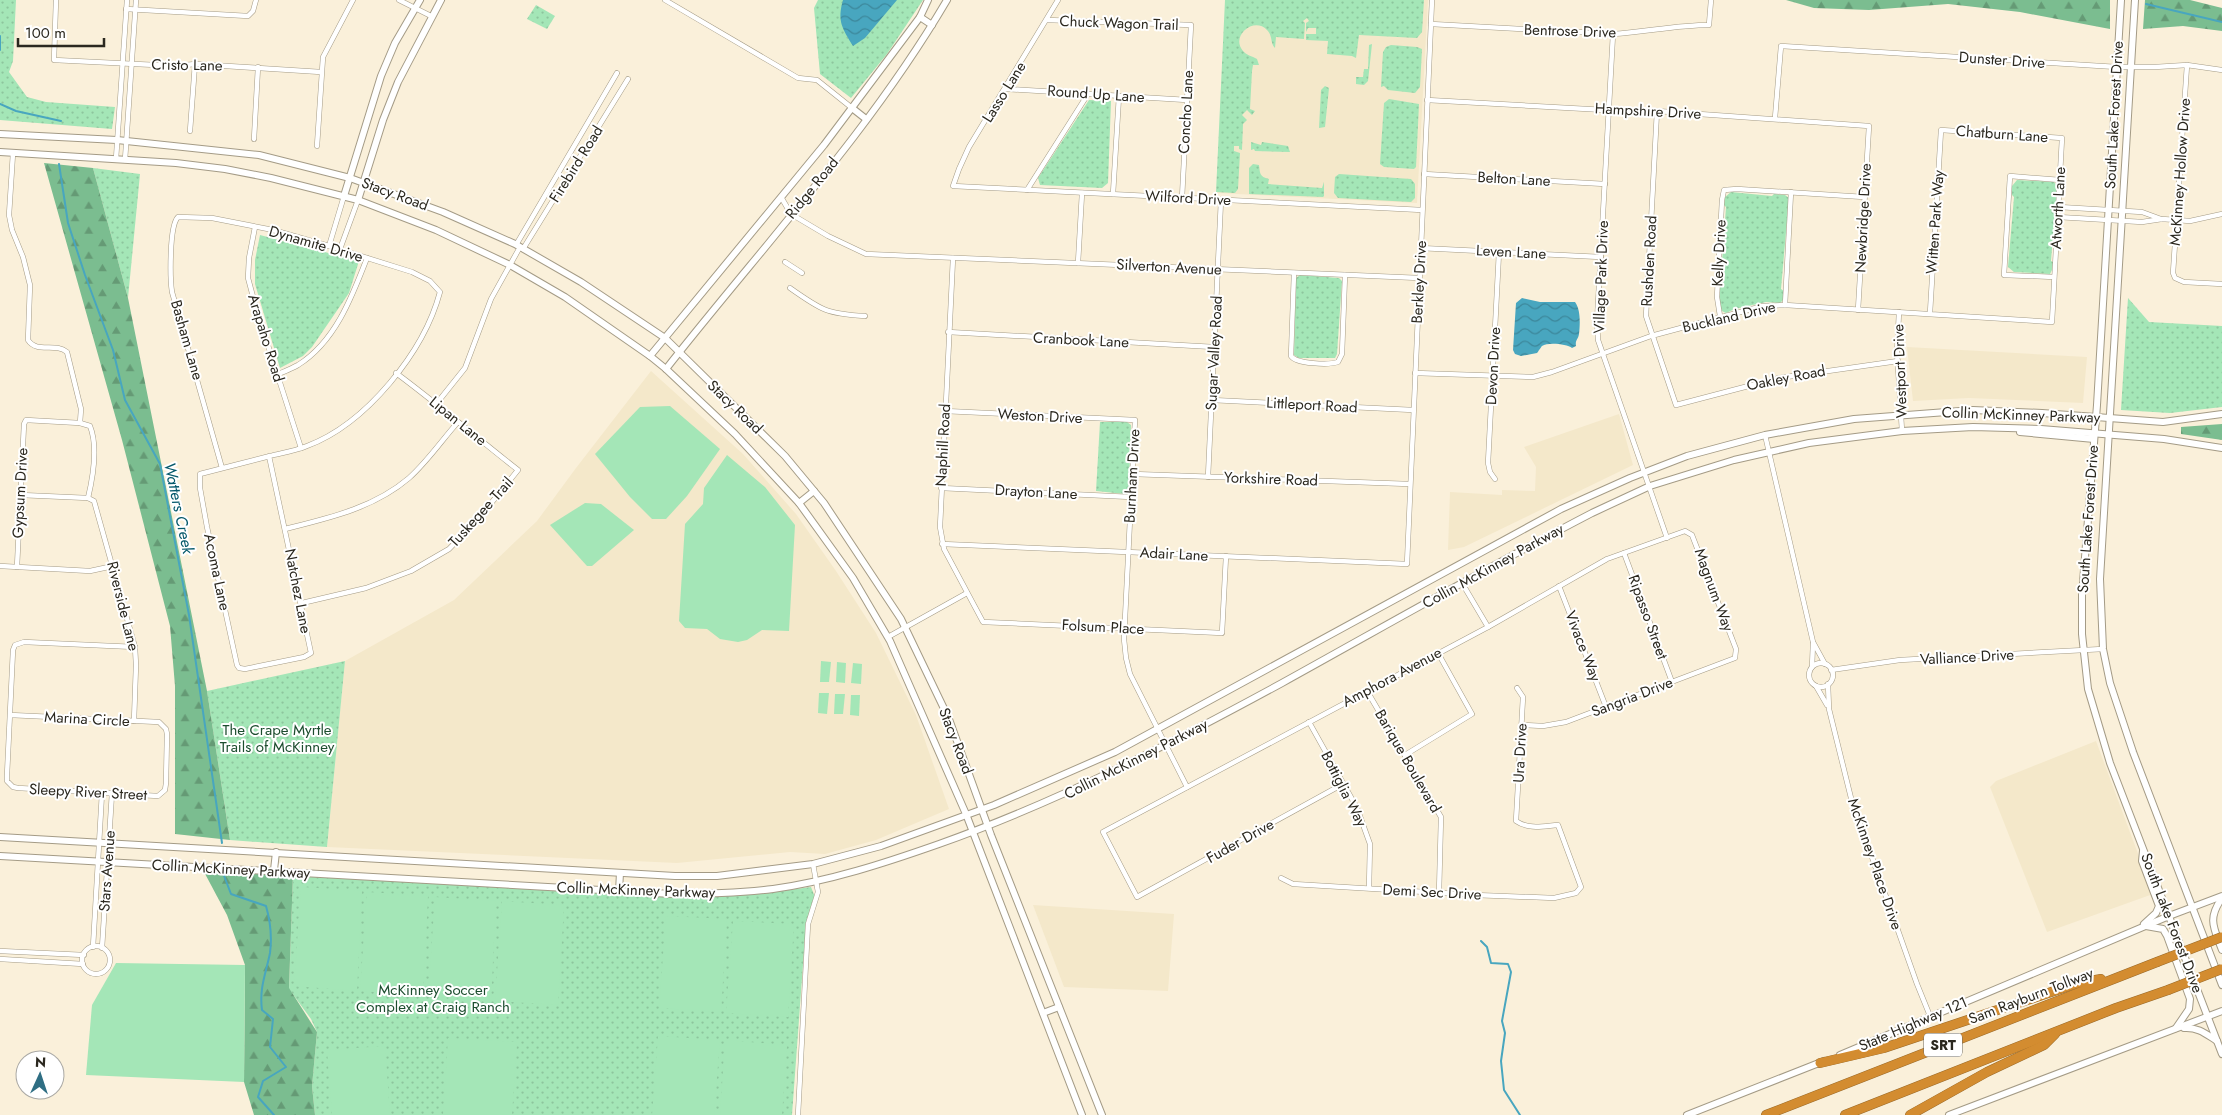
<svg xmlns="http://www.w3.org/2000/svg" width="2222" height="1115" viewBox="0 0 2222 1115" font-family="Jost,sans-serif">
	<defs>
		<pattern id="grass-dots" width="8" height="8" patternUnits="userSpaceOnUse" patternTransform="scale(1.25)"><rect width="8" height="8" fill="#a4e6b7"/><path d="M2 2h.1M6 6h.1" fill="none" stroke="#8dc59d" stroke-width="1.8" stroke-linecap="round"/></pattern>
		<pattern id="forest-firs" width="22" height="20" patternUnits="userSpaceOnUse" patternTransform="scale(1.25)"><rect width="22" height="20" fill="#7bbd90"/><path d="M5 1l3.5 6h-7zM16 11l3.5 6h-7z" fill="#659a75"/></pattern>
		<pattern id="water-waves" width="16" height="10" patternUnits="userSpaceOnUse" patternTransform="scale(1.25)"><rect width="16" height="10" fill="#48a6bf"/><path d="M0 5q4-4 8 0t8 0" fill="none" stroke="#3c879b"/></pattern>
	</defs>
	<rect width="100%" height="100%" fill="#faf0da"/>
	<g fill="#f4e8ca">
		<path d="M1226,0h202l-11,203 -200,-10z"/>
		<path d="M1907,347l180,10 -4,46 -114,-5 -56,3z"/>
		<path d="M651,371l92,83 53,60 40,57 40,62 40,82 33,94 -73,31 -51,14 -35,-2 -113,11 -350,-16 18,-186 109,-61 83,-79 39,-53z"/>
		<path d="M1619,414l14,51 -169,82 -16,3 2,-58 52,3v-5l33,1 1,-24 -12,-20z"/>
		<path d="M2096,741l57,153 -106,38 -57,-145 6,-6z"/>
		<path d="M1033,905l141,9 -6,77 -104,-4z"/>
	</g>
	<g fill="url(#grass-dots)">
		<path d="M0,0h16l-3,61 -4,11 18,25 19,5 69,5 -3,22 -112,-9z"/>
		<path d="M818,0h105l-36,54 -36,44 -31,-24 -6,-66z"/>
		<path d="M1225,0h199l-2,32 -5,6 -58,-3 -3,23 -4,-2 -25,-2 1,-13 -22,-1v-6h10v-6h-8l-2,4v-9l3,-2 -2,-3 -4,3 2,2 -1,16 -28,-2 -1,11c-5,-5 -2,-12 -8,-18 -13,-14 -37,6 -24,21 3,4 9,5 14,8l2,6h-6l-1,6 -2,38 5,2 -3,4 -5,-5 -5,5 5,5 -4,4 -1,26 -3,-1v-3h-5v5l6,2 -2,36 -3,4 -19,-1z"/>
		<path d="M536,5l19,11 -8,13 -20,-10z"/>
		<path d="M1372,44l-4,37 -4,4 -8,-1v-7h7l1,-8h4l1,-24z"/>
		<path d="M1391,45l26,2 5,2 -2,38 -5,6 -27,-3 -4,-4 -3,1 2,-35 3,-5z"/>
		<path d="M1325,86l4,2 -4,39 -6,1 2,-38z"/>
		<path d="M1389,99l30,5 -3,63 -2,2 -30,-2 -4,-3 4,-61z"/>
		<path d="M1089,100l22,1 -3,82 -6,5 -62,-3 -2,-7z"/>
		<path d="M1251,142l10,3 1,-3 26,4 2,6 -35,-1 -1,-2 -3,1z"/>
		<path d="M1253,164l6,1c1,7 0,12 10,14l-1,5 54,4 2,-6v14l-1,1 -74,-3v-26z"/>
		<path d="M93,168l47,6 -12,124z"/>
		<path d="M1339,174l72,5 4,5v14l-4,4 -73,-4 -4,-5 1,-16z"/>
		<path d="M2017,180l37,2 3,4 -6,75 2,1 -1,8 -2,4 -36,-2 -6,-5 6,-70 -2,-2v-9z"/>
		<path d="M1731,192l41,4 2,-2 11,1 4,3 -8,91 3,2 -1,9 -3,3 -14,-1 -31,7 -9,4 -4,-2 -3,-9 7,-95 -2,-2 1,-8z"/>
		<path d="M260,235l99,26 -10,32 -37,54 -9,9 -23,12 -25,-84v-24z"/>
		<path d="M1300,275l39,3 3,3 -5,73 -2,4h-36l-5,-3 2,-77z"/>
		<path d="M2128,298l21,24 73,4v81l-52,6 -49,-3z"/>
		<path d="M1100,422h27l4,3 -2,61 -1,4 -3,4 -29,-3z"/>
		<path d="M345,661l-18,186 -97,-7 -23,-149z"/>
		<path d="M293,874l377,23 88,-3 53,-7 4,10 -9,27 -14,191h-477l-3,-29 5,-54 -6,-13 -22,-30z"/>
	</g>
	<g fill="url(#forest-firs)">
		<path d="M1786,0h324v29l-90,-17 -72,-8 -79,6 -55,-2z"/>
		<path d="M2145,0h45l32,8v23l-39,-5 -40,3z"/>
		<path d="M44,163l49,5 35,130 79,393 23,149 -55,-6v-148l-5,-60 -48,-186z"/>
		<path d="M2222,424v16l-41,-6v-7z"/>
		<path d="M203,870l90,4 -4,114 28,44 -5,54 3,29h-61l-10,-33 1,-117 -18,-50z"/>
	</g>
	<g fill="#a4e6b7">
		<path d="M670,406l50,43 -33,47 -21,23h-14l-22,-22 -35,-43 45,-47z"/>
		<path d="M727,455l38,32 30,38 -6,106 -27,-1 -15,10 -9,2 -18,-3 -13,-10 -22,-1 -6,-7 6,-97 18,-20 1,-16z"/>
		<path d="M585,503l16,1 33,26 -42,36h-5l-37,-41z"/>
		<path d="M821,661l10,1 -2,20h-9z"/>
		<path d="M837,662l9,1 -1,20 -9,-1z"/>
		<path d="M853,663l9,1 -1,20 -10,-1z"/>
		<path d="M819,693h10l-2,21 -9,-1z"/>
		<path d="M835,694h10l-2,20h-9z"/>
		<path d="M851,695h9l-1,21 -9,-1z"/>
		<path d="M301,887l61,4 -5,100 -63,-5z"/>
		<path d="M367,892l61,4 -5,99 -63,-4z"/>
		<path d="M435,897l61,4 -5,100 -63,-5z"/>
		<path d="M502,901l62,4 -6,100 -63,-4z"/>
		<path d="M666,916l61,3 -6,93 -62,-4z"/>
		<path d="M733,921l61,3 -6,93 -62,-4z"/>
		<path d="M116,963l129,2 -1,117 -158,-7 6,-70z"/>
		<path d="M658,1036l62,4 -6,75h-62z"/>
		<path d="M448,1038l69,4 -5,73h-69z"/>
		<path d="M725,1040l62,5 -5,70h-62z"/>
		<path d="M385,1046l5,69h-58l-5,-65z"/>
	</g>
	<g fill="url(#water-waves)">
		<path d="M843,0h54l-32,38 -12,8c-11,-18 -16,-25 -10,-46z"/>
		<path d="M1522,298l18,4h35c6,8 5,23 4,32 -1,6 -4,6 -3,12l-4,2c-5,-4 -24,-6 -30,-2 -1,1 -4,6 -5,7l-16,3 -6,-2 -2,-4 3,-47z"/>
	</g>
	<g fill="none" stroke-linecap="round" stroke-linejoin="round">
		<g stroke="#48a6bf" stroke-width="2">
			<path d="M2146,4l76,18"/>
			<path d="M0,36v14"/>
			<path d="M0,104l16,7 45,10"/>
			<path d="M59,164l9,59 17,52 28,75 12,50 35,64 29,151 33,228"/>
			<path d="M223,873l8,21 35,12c4,14 6,32 4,47 -4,20 -11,35 -8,57l11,9 -3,28 16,20 -23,14 -5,16 16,18"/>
			<path d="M1481,941l6,6 4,16 17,1 3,8 -9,49 3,12 -4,28 3,29 16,25"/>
		</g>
		<g stroke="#a49b86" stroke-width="5.5">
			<g id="street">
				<path d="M56,0l-2,60 122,6 19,-2 126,8"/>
				<path d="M399,0l32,16"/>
				<path d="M665,0l133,78 19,2 35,28"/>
				<path d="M1058,0l-89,147 -10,22 -6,17 469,24"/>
				<path d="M126,9l122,7 5,-5 3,-11"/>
				<path d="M1047,20l144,5 -9,173"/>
				<path d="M1431,24l182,10c32,-2 64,-9 96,-9l2,-25"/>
				<path d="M1613,34l-16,287 1,19 69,198"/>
				<path d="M2187,65l-14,208 2,5 9,4 38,2"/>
				<path d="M1006,89l181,11"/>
				<path d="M1427,100l196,11h34l212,15 -11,184"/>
				<path d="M1657,111l-11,205 30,89 103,-27 119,-17"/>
				<path d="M1775,118l6,-72 336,21h38l32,-2 35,5"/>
				<path d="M190,131l5,-67"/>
				<path d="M254,139l4,-72"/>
				<path d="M317,146l6,-89 30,-57"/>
				<path d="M13,153l-4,62 3,15 11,27 7,28 -2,55c9,14 27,2 39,12l14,57 -1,14"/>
				<path d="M116,159l11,-159"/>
				<path d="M125,160l11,-160"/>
				<path d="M1424,174l181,10"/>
				<path d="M1027,190l61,-96"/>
				<path d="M1113,194l6,-98"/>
				<path d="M781,197l10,17 37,22 38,18 553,24"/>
				<path d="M2059,207l83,5 19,7"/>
				<path d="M2058,217l84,5 20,-3 28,2 32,-7"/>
				<path d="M255,227l-6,31 -1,20 8,30 45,140"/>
				<path d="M516,245l101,-172"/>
				<path d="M329,246l15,-50"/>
				<path d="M1420,248l181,9"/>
				<path d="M340,249l18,-49"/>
				<path d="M523,249l105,-170"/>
				<path d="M953,258l-13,269 4,22 39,73 239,11 4,-77"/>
				<path d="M785,262l17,11"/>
				<path d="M1078,263l4,-70"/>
				<path d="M1294,273l-3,83c5,8 38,9 47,6l4,-8 3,-79"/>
				<path d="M2054,277l-50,-2 6,-99 50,4"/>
				<path d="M790,288c31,22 37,26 75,28"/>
				<path d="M1785,305l6,-113"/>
				<path d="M1899,312l-2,40 5,79"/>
				<path d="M1720,316l-3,-19 5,-97 2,-10 13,-1 127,8"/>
				<path d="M948,332l266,15"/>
				<path d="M1415,373l118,4 19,-5 99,-36 112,-30 22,-1 267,17 10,-184 -121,-8 -11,183"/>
				<path d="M276,375c7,-3 15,-6 22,-10 37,-23 54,-68 69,-107"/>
				<path d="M1212,400l201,10"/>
				<path d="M437,403l28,-35 26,-69 29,-52"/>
				<path d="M945,411l190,9 -11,219 2,19 4,16 57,113"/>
				<path d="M1765,435l48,207 12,22"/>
				<path d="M222,468l-50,-176c-2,-13 -3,-66 6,-75l34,1 61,12 56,16 83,26 18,9 10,11c-16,60 -74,132 -133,154 -12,5 -25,7 -37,10 -23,6 -47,12 -70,18v14l7,39 30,138 2,3 6,1 59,-12 7,-4 -42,-197"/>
				<path d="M1133,474l276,10"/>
				<path d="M1208,477l13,-277"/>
				<path d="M1495,479l-5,-7 -2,-9 11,-211"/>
				<path d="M941,488l190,9"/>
				<path d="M21,495l67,3 6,3 41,146 1,18 -2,56"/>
				<path d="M285,529c44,-11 89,-21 124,-51 18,-16 33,-38 49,-56"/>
				<path d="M942,544l465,20 25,-564"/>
				<path d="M1624,553l48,129"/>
				<path d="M0,566l90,5 23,-5"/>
				<path d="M17,567l7,-143 2,-4 54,3 10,3c8,20 3,51 -2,72"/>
				<path d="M1462,583l26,44"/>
				<path d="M1559,586l47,121"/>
				<path d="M302,603l64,-15 45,-17 38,-22 30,-31 39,-48c-41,-32 -80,-66 -122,-97"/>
				<path d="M888,637l79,-44"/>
				<circle cx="1821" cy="675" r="12"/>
				<path d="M1812,667l1,-24"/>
				<path d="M1831,670l69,-10 203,-11"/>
				<path d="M1828,684l1,25 22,89 66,186 13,32"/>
				<path d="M1816,686l11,19"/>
				<path d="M1367,691l74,126 -2,76"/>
				<path d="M10,715l149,7 7,7 1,5 -1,49 -1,7 -7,6 -140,-8 -5,-1 -6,-6v-6l6,-125 2,-5 9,-3 111,5"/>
				<path d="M1309,722l48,86 13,36 -1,44"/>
				<path d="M1405,755l67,-41 -34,-61"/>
				<path d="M1343,784l-206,113 -34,-65 385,-205 119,-68 78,-28 7,4 44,114 -1,9 -169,64 -23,4 -21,-1"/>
				<path d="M1281,878l12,6 182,11 79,3 22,-5 5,-6 -23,-62c-14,1 -29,5 -42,-4l7,-124 -6,-9"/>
				<circle cx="96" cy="960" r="14"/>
				<path d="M93,947l9,-154"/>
				<path d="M102,948l10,-155"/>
				<path d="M0,951l84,4"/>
				<path d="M0,959l83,5"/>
				<path d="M798,1115l10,-191 10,-32 -5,-28"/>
			</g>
		</g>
		<g stroke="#a49b86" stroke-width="8">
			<g id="secondary">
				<path d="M2121,0l-24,405 -15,190v39l6,55 22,74 112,291"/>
				<path d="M2135,0l-35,579 3,70 7,34 23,69 89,233"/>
				<path d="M920,17l12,8"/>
				<path d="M852,108l14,11"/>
				<path d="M0,134l117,6 142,15 91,23 93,34 72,32 66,38 84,56 120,118 39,47 77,116 48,100 42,116 111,280"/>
				<path d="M0,152l176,11 49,6 46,9 87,22 78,30 74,35 55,32 85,59 16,13 69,65 64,69 54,75 37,63 76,173 116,301"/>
				<path d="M344,196l37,-120 14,-33 25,-43"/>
				<path d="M358,200l25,-80 15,-38 43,-82"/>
				<path d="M650,356l174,-211 96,-128 8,-17"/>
				<path d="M666,369c95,-121 203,-236 281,-369"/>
				<path d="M2020,432l74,7"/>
				<path d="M799,503l15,-12"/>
				<path d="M0,837l675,39h42l96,-12 68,-18 113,-41 121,-53 446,-243 69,-31 57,-22 78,-21 89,-16 119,-9 69,3 121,9 59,-8"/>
				<path d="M2143,851l-1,10 17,45 -3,7 -12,11"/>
				<path d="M0,856l672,38c34,0 68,-1 101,-5 57,-8 112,-26 166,-45 121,-43 231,-100 343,-161 103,-57 206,-116 310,-170l58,-27 84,-26 75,-17 93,-12 71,-4 68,2 123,10 58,9"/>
				<path d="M274,870l2,-18"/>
				<path d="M619,891l1,-18"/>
				<path d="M2222,898c-15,21 -8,30 0,52"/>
				<path d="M2146,926l17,3 4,7 23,63 -1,10 -13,19"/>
				<path d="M1043,1013l16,-6"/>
				<path d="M2184,1028c14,-1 22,6 33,13"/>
				<path d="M1840,1055l329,-139 53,-20"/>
				<path d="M1687,1115l137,-54"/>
				<path d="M1949,1115l273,-104"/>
			</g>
		</g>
		<g stroke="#98692a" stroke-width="10">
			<g id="highway">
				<path d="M1820,1063l64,-15 194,-65 23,-4"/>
				<path d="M1766,1115l391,-153"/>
				<path d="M1845,1115l271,-107 52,-18"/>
				<path d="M1910,1115l77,-43 57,-27 11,-11"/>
			</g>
		</g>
		<use href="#street" stroke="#fff" stroke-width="4.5"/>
		<use href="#secondary" stroke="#fff" stroke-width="6"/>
		<use href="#highway" stroke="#d38c30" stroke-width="9"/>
		<g stroke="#98692a" stroke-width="10" stroke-linecap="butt">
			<g id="highway-bridge">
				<path d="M2157,962l65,-25"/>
				<path d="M2168,990l54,-21"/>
			</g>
		</g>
		<use href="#highway-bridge" stroke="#d38c30" stroke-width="9"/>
	</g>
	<g text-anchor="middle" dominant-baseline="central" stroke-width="4" stroke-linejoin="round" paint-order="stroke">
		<rect fill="#fff" stroke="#6b6862" stroke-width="1" x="1924" y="1033.5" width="38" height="23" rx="4"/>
		<g font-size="14" font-weight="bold" fill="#2b281f">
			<text x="1943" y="1045">SRT</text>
		</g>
		<g font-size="15" fill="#2b281f" stroke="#fff">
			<text transform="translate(1119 23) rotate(2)">Chuck Wagon Trail</text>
			<text transform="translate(1570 31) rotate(2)">Bentrose Drive</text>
			<text transform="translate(2002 60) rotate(4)">Dunster Drive</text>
			<text transform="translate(187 65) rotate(1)">Cristo Lane</text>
			<text transform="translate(1004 92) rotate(-58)">Lasso Lane</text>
			<text transform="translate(1096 94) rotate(4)">Round Up Lane</text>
			<text transform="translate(1648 111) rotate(3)">Hampshire Drive</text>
			<text transform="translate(1186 112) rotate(-87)">Concho Lane</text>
			<text transform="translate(2114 115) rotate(-87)">South Lake Forest Drive</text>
			<text transform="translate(2002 134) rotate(4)">Chatburn Lane</text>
			<text transform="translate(576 164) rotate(-58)">Firebird Road</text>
			<text transform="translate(2180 172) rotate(-86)">McKinney Hollow Drive</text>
			<text transform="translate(1514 179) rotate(3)">Belton Lane</text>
			<text transform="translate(812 188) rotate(-51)">Ridge Road</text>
			<text transform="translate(395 194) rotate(20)">Stacy Road</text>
			<text transform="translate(1188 198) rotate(3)">Wilford Drive</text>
			<text transform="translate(2058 208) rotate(-87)">Atworth Lane</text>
			<text transform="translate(1863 218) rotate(-87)">Newbridge Drive</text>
			<text transform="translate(1935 222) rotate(-86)">Witten Park Way</text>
			<text transform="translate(316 244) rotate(16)">Dynamite Drive</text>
			<text transform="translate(1511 252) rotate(3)">Leven Lane</text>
			<text transform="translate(1719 253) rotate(-87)">Kelly Drive</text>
			<text transform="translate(1649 261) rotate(-87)">Rushden Road</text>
			<text transform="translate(1169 267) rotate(3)">Silverton Avenue</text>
			<text transform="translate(1601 277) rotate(-88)">Village Park Drive</text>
			<text transform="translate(1419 282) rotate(-87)">Berkley Drive</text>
			<text transform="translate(1729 317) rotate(-13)">Buckland Drive</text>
			<text transform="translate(266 338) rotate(73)">Arapaho Road</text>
			<text transform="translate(187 340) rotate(74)">Basham Lane</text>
			<text transform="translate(1081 340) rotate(3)">Cranbook Lane</text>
			<text transform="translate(1214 353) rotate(-87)">Sugar Valley Road</text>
			<text transform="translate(1493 366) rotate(-87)">Devon Drive</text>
			<text transform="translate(1900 371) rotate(-92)">Westport Drive</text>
			<text transform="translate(1786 378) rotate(-11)">Oakley Road</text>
			<text transform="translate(1312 405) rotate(3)">Littleport Road</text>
			<text transform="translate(735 407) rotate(44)">Stacy Road</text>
			<text transform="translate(2021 415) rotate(2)">Collin McKinney Parkway</text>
			<text transform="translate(1040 416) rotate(3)">Weston Drive</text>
			<text transform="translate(458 421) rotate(39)">Lipan Lane</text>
			<text transform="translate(943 445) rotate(-87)">Naphill Road</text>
			<text transform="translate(1132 476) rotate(-87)">Burnham Drive</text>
			<text transform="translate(1271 479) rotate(2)">Yorkshire Road</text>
			<text transform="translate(1036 492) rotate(3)">Drayton Lane</text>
			<text transform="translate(20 493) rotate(-87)">Gypsum Drive</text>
			<text transform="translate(481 512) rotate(-48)">Tuskegee Trail</text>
			<text transform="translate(2088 519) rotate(-86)">South Lake Forest Drive</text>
			<text transform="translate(1174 554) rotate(3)">Adair Lane</text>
			<text transform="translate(1493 566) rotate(-29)">Collin McKinney Parkway</text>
			<text transform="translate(217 572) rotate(78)">Acoma Lane</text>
			<text transform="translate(1714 590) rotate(70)">Magnum Way</text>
			<text transform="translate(298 591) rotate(79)">Natchez Lane</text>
			<text transform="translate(123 606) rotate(76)">Riverside Lane</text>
			<text transform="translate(1648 617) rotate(70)">Ripasso Street</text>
			<text transform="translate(1103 627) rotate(3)">Folsum Place</text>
			<text transform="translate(1583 646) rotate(69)">Vivace Way</text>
			<text transform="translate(1967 657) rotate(-3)">Valliance Drive</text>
			<text transform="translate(1392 677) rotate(-28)">Amphora Avenue</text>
			<text transform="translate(1632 697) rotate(-21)">Sangria Drive</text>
			<text transform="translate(87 719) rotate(3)">Marina Circle</text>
			<text transform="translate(956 741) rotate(69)">Stacy Road</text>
			<text transform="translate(1520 753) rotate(-87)">Ura Drive</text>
			<text transform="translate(1136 759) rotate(-27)">Collin McKinney Parkway</text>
			<text transform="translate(1408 761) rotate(60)">Barique Boulevard</text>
			<text transform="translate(1344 789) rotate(63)">Bottiglia Way</text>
			<text transform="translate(88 792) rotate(3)">Sleepy River Street</text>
			<text transform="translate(1240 841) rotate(-29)">Fuder Drive</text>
			<text transform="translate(1875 864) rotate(71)">McKinney Place Drive</text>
			<text transform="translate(231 869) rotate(3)">Collin McKinney Parkway</text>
			<text transform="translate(107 871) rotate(-86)">Stars Avenue</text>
			<text transform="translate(636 890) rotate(2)">Collin McKinney Parkway</text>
			<text transform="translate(1432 892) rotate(3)">Demi Sec Drive</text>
			<text transform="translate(2172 923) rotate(69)">South Lake Forest Drive</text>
			<text transform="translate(2031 996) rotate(-21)">Sam Rayburn Tollway</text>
			<text transform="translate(1913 1024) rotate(-23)">State Highway 121</text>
		</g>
		<g font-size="15" fill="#1c4d2e" stroke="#fff">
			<text x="277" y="730">The Crape Myrtle<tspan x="277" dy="17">Trails of McKinney</tspan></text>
			<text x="433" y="990">McKinney Soccer<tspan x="433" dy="17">Complex at Craig Ranch</tspan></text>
		</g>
		<g font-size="16" font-style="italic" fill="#06596b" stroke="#fff">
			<text transform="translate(179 508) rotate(78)">Watters Creek</text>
		</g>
	</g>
	<g transform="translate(40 1075) rotate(3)"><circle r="24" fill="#ffffff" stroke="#aaa9a5"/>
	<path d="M0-4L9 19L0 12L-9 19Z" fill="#2f6e83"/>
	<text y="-8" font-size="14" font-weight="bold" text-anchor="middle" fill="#2b281f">N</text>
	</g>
	<path d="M18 38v8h86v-8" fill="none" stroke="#2b281f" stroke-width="2.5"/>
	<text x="25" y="38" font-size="15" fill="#2b281f" stroke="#ffffff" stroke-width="4" paint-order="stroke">100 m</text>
</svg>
